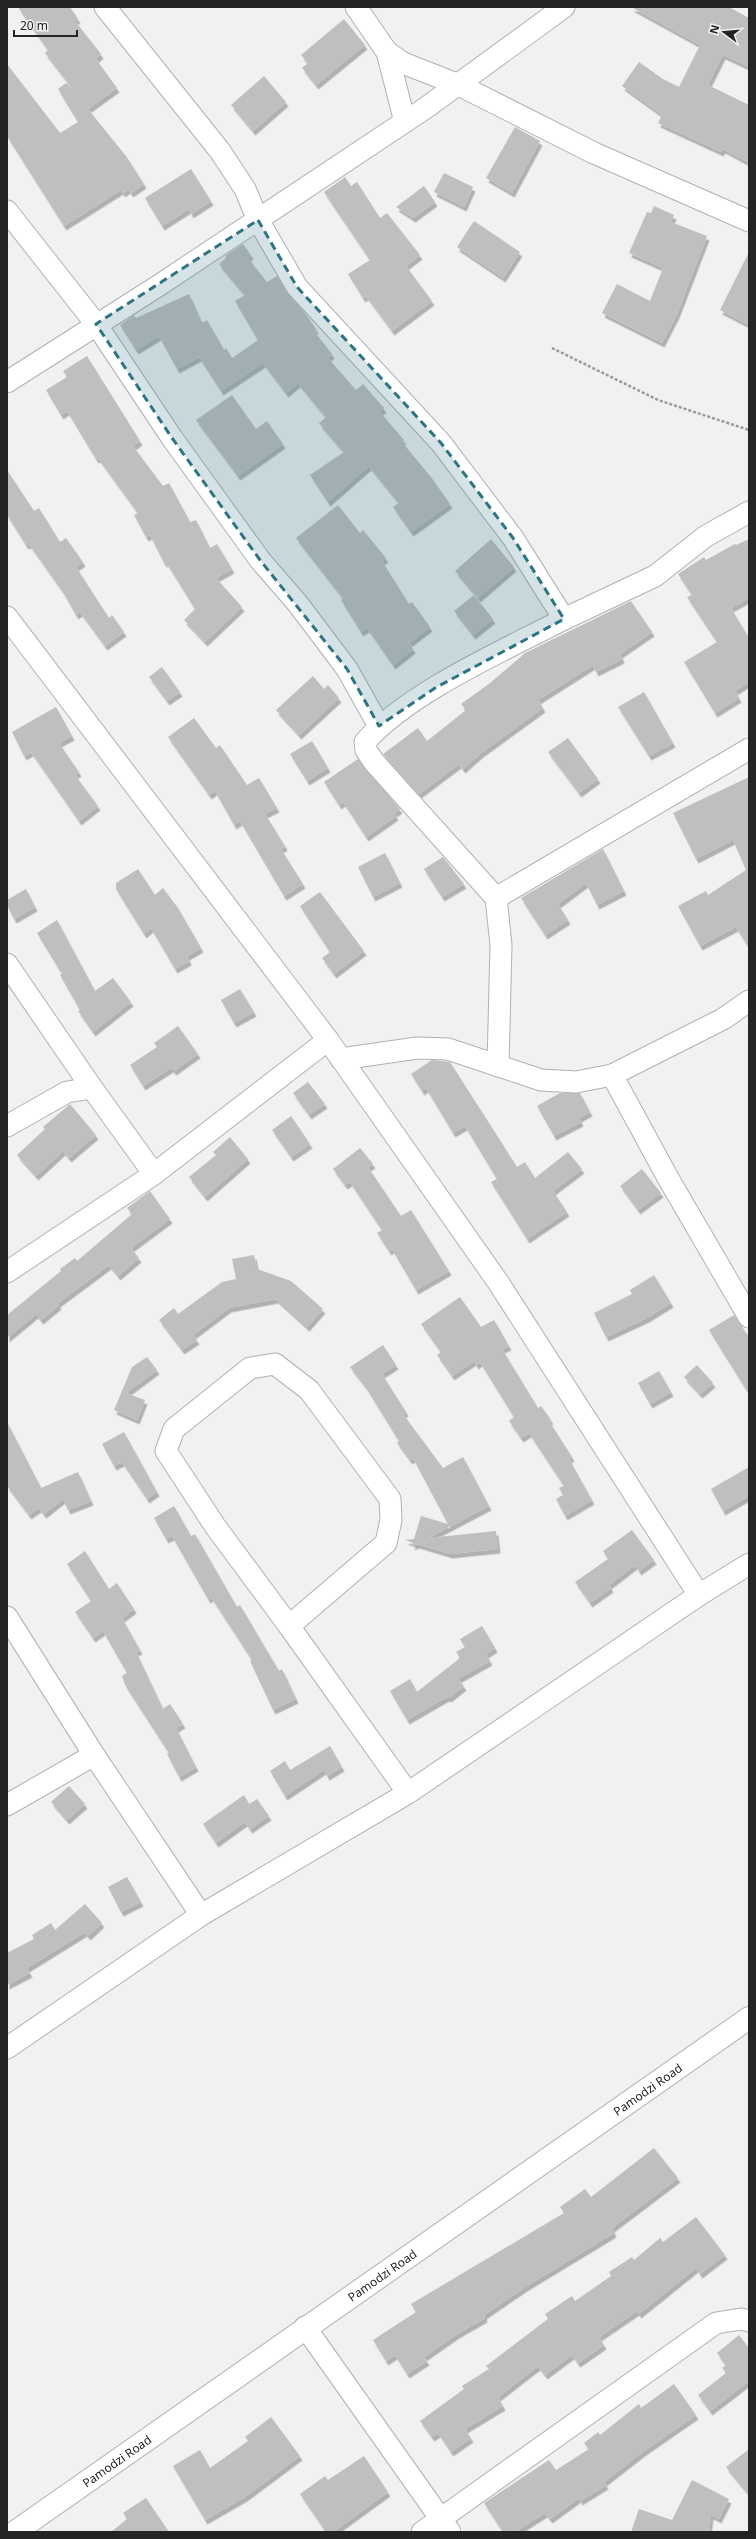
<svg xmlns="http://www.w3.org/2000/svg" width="756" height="2539" viewBox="0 0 756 2539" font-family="'Noto Sans',sans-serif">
	<defs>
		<filter id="shadow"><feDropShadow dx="2.5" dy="4.5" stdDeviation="0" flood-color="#0004"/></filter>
	</defs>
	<rect width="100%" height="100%" fill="#eff1f2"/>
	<g fill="#bebfc0" filter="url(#shadow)">
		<path d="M18,7h52l8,12 -3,2 26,33 -5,5 21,29 -29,21 38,47 18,28 -13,9 -3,-4 -5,4 -2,-3 -57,36 -57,-90v-72l53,69 18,-11 -20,-33 8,-6 7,6 -28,-36 3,-3z"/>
		<path d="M631,7h98l20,11v49l-26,-12 -15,30 41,20v58l-26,-14 -2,3 -63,-29 4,-8 -40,-29 17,-24 24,17 16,8 21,-42z"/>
		<path d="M344,19l21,26 -49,40 -14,-17 6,-5 -7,-8z"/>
		<path d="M264,76l22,26 -33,29 -22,-26z"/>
		<path d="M515,127l25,14 -28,52 -26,-15z"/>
		<path d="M191,169l20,32 -20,13 -2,-5 -27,17 -17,-28z"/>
		<path d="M444,173l29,14 -9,20 -30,-15z"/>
		<path d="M345,177l6,9 6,-4 23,36 7,-5 33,42 -14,11 26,35 -40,30 -26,-35 -3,2 -15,-24 22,-14 -46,-68z"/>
		<path d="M424,186l11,16 -22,16 -17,-11z"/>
		<path d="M654,206l20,9 -3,7 36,14 -30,78 -15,29 -60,-30 15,-29 33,17 13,-33 -34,-15 18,-41 4,1z"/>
		<path d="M474,221l46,31 -17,26 -46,-31z"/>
		<path d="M243,244l8,11 -3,3 19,24 10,-6 10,17 17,19 12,17 -2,2 18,23 -4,4 28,32 7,-6 21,24 -4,4 24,28 -2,2 29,35 19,27 -39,28 -18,-25 6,-4 -30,-37 -41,36 -18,-27 34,-23 -25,-29 7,-6 -28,-34 -12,10 -23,-30 -42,28 -22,-34 -22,12 -18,-33 -23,14 -16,-25 14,-10 2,3 53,-24 13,29 5,-3 17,30 2,-2 6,10 26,-18 -23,-39 10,-6 -26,-31 7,-6 -1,-2z"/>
		<path d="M749,252v73l-29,-15z"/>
		<path d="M87,356l53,85 -7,5 30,40 6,-3 21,39 6,-2 14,28 7,-4 15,25 -16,9 26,29 -37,35 -21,-22 11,-11 -29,-47 -2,1 -14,-28 -4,2 -12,-22 4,-2 -40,-55 -2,1 -29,-48 -6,4 -15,-25 21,-13 -4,-6z"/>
		<path d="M232,395l24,34 11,-8 16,23 -45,32 -42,-56z"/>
		<path d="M7,470l27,41 5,-3 21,34 6,-4 17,24 -7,5 33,51 3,-3 12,17 -19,14 -25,-34 -4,3 -13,-23 -34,-48 -3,1 -19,-30z"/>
		<path d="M338,505l22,28 3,-3 23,28 -4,3 27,43 3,-2 18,25 -21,16 4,6 -20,16 -26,-37 -6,4 -20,-32 2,-2 -47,-60z"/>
		<path d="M491,539l23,28 -36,31 -23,-27z"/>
		<path d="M749,539v59l-18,10 18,30v44l-14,9 4,7 -24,15 -31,-51 33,-20 -30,-45 5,-2 -14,-21 26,-17 2,3 29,-16 1,1z"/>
		<path d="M474,595l19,24 -20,16 -19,-24z"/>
		<path d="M631,601l21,31 -32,22 2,5 -26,13 -3,-7 -55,35 5,8 -62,45 -18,16 -4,-5 -40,30 -36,-40 35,-26 9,13 39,-31 -5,-6 29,-21 33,-28v-1z"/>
		<path d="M162,667l18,25 -13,9 -18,-24z"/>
		<path d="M313,676l11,13 4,-4 11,13 -40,37 -23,-25z"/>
		<path d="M644,692l29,51 -24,13 -31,-49z"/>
		<path d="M56,707l16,29 -13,7 20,29 -4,3 23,31 -19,15 -48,-69 -7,4 -12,-24z"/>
		<path d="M194,718l22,30 4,-3 27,40 12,-7 18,30 -12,6 20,32 -4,3 22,35 -19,12 -44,-75 -6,4 -19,-34 -6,4 -41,-58z"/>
		<path d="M568,738l30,41 -19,14 -31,-41z"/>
		<path d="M312,741l16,27 -21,13 -17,-27z"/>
		<path d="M358,759l42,50 -6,4 2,3 -30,21 -23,-35 -4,3 -15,-23z"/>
		<path d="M749,777v171l-13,-21 -36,19 -22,-40 28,-15 2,4 38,-25 -13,-30 -37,19 -23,-46z"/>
		<path d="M603,849l21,42 -27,14 -11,-22 -28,21 10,16 -23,15 -24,-37z"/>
		<path d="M385,853l15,30 -27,14 -15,-30z"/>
		<path d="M443,857l21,27 -22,13 -18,-28z"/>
		<path d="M138,869l17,26 8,-7 15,20 23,40 -14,8 2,5 -14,8 -24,-41 -7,6 -28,-45v-6z"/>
		<path d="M26,889l9,18 -21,12 -7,-14v-5z"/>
		<path d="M320,892l44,59 -30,23 -12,-16 8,-6 -30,-46z"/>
		<path d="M57,920l38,71 18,-13 18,24 -38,30 -15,-21 2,-1 -20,-35 2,-1 -25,-41z"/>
		<path d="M240,989l14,23 -20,11 -13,-23z"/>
		<path d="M178,1026l20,28 -24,17 -3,-3 -28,18 -13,-21 27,-18 -3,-4z"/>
		<path d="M432,1060l18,2 67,105 8,-5 10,16 33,-26 14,17 -29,22 14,21 -40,27 -36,-57 6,-3 -32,-53 -12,7 -27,-45 -4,3 -11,-17z"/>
		<path d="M308,1082l17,22 -16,11 -16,-22z"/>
		<path d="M560,1093h20l10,19 -11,6 2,4 -27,14 -17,-30z"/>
		<path d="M70,1104l26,31 -27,23 -6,-7 -27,25 -19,-21 28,-26 -2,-2z"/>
		<path d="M291,1116l19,28 -19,13 -19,-27z"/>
		<path d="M230,1137l18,22 -43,38 -16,-20 27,-22 -3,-3z"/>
		<path d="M360,1148l13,16 -5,3 33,49 10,-6 38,61 -33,19 -24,-41 -3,2 -12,-18 5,-3 -32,-48 -5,3 -12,-16z"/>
		<path d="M642,1169l19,24 -23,17 -18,-24z"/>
		<path d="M150,1191l20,28 -39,29 8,10 -21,18 -9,-11 -51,38 1,2 -18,15 -5,-6 -29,24v-23l54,-44 -1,-2 15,-11 2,3 55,-47 -5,-6z"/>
		<path d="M254,1255l3,14 34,12 32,28 -16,18 -31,-28 -47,9 -36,27 4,5 -15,10 -23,-30 15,-12 4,6 44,-32 14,-3 -4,-20z"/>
		<path d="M654,1275l17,28 -24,15 -41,19 -12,-24 38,-19 -2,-4z"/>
		<path d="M460,1297l21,30 13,-7 15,26 -7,3 36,59 3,-2 10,14 -2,1 23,36 -3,2 23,41 -27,16 -9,-17 7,-4 -4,-7 5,-2 -35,-53 -8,5 -12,-17 5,-4 -34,-55 -4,3 -2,-4 -22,15 -15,-21 4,-3 -20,-28z"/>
		<path d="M734,1315l15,22v57l-40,-64z"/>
		<path d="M383,1345l13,20 -14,9 24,38 -3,2 40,54 20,-11 26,49 -61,32 68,-7 2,18 -48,5 -33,-10 -5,2 1,-3 -8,-3 9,-1 7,-23 27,8 -35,-66 -3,2 -13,-17 2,-2 -34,-55 -15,-19z"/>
		<path d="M147,1357l10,13 -31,23 19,7 -8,20 -23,-10 18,-43z"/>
		<path d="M697,1365l16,18 -13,11 -16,-17z"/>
		<path d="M659,1371l12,21 -21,12 -12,-21z"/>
		<path d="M7,1422l34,66 37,-16 13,29 -23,9 -5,-11 -19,15 -5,-6 -10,7 -22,-29z"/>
		<path d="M124,1432l33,60 -10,7 -25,-37 -8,4 -12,-22z"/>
		<path d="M749,1467v29l-26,15 -12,-22z"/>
		<path d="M174,1506l17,30 4,-2 42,73 3,-2 39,66 3,-2 14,30 -23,11 -23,-49 2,-1 -41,-63 -3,2 -36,-63 -6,3 -12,-21z"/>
		<path d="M632,1530l22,30 -15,11 -4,-6 -26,20 2,3 -21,15 -15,-21 33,-23 -5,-8z"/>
		<path d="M85,1551l24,38 8,-6 17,26 -12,9 18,32 -4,2 27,57 7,-5 13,20 -7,4 20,39 -17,10 -12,-23 2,-1 -44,-68 -3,-9 5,-3 -24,-42 -10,7 -18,-26 16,-11 -24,-37z"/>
		<path d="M482,1626l13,22 -9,6 4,7 -32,18 6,7 -15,12 -2,-1 -40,23 -17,-29 20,-12 7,13 43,-34 -4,-6 9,-5 -5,-8z"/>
		<path d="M330,1746l12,21 -15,9 -3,-6 -39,26 -15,-25 15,-10 5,9z"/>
		<path d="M69,1786l16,18 -18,16 -16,-18z"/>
		<path d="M244,1795l5,9 8,-5 12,17 -19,13 -5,-7 -29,21 -13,-19z"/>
		<path d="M127,1877l14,25 -20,10 -13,-25z"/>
		<path d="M85,1904l17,19 -14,13 -3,-4 -58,36 3,5 -23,12v-32l27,-14 -2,-4 19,-12 4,7z"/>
		<path d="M654,2148l24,30 -66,50 2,5 -89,54 -41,28 1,3 -28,16 -33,23 3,4 -20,13 -12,-19 -9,6 -13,-21 43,-28 -5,-8 153,-91 -4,-6 25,-18 6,8z"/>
		<path d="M696,2217l29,38 -25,19 -4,-6 -57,46 -2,-3 -38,26 5,8 -26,18 -6,-8 -27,20 -7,-9 -40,31 5,9 -38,23 6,9 -20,14 -13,-19 -6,4 -12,-16 44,-32 -2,-3 27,-17 -3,-3 62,-47 -3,-5 27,-18 3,5 36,-25 -2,-4 23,-15 2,3 26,-22 3,4z"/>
		<path d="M739,2335l10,13v33l-39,30 -12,-16 28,-22 -4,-5 4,-3 -9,-12z"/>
		<path d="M674,2384l22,31 -52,36 -40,31 2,3 -26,16 -1,-3 -29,21 -5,-6 -30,19h-12l-19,-29 65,-43 7,10 33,-21 -5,-6 14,-11 2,3 39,-31 2,4z"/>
		<path d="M271,2417l29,39 -55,41 -40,23 -32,-54 27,-16 10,18 38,-27 -3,-4z"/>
		<path d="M749,2449v46l-23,-28z"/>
		<path d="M364,2456l24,36 -55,40h-7l-26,-38 25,-18 3,4z"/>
		<path d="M692,2480l37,19 -10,20 -8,-4 -2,17h-78l8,-23 33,11z"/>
		<path d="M146,2498l23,34h-58l16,-13 -4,-6z"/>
	</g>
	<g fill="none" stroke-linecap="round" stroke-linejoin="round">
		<g stroke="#b0b1b3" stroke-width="23">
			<g id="street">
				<path d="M105,7l115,144 25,38 13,31 39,67 144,156 72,95 51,81 91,-43 51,-40 43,-24"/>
				<path d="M356,7l31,45 18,70"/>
				<path d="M387,52l16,11 56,22 135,68 155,68"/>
				<path d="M7,211l89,113 76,114 88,122 38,44 49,65 32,57"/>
				<path d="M7,382l151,-96 269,-179 137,-100"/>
				<path d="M7,617l321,423 170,242 201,313 -291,198 -207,122 -194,133"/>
				<path d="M496,898l253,-149"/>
				<path d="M7,964l85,124 62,86"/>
				<path d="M341,1059l76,-11 31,1 93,31 35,2 36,-7 111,-56 26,-18"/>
				<path d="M498,1066l3,-121 -5,-47 -122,-136 -8,-12 -1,-8c44,-50 140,-92 199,-123"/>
				<path d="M612,1075l56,103 81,139"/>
				<path d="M7,1126l60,-34 25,-4"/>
				<path d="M7,1272l147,-98 174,-134"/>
				<path d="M275,1364l34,26 81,109 1,21 -5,23 -97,83 -74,-100 -49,-75 8,-22 76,-61z"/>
				<path d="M699,1595l50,-31"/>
				<path d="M7,1617l87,138 107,160"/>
				<path d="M289,1626l119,167"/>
				<path d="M7,1805l87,-50"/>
				<path d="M305,2327l145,205"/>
				<path d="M422,2532l294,-209 25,-4 8,2"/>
			</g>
		</g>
		<g stroke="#b0b1b3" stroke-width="24">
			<g id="secondary">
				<path id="s1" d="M15,2532l734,-514"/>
			</g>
		</g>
		<path stroke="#999a9b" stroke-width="2.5" stroke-dasharray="3 2" stroke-linecap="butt" d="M552,348l106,52 91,30"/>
		<use href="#street" stroke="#fff" stroke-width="21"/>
		<use href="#secondary" stroke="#fff" stroke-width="22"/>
	</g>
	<path fill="#2f7482" fill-opacity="0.2" stroke="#2f7482" stroke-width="3" stroke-dasharray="8 5" stroke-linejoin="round" d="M258,220l39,67 144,156 72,95 51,81 -129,69 -56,38 -32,-57 -87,-109 -88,-122 -76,-114z"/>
	<g text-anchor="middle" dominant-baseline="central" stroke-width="3" stroke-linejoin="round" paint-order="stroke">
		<g font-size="12" fill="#242425" stroke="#eff1f2">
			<text stroke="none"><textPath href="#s1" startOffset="772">Pamodzi Road</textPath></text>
			<text stroke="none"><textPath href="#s1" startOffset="448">Pamodzi Road</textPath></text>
			<text stroke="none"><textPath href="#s1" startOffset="124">Pamodzi Road</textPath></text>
		</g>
	</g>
	<rect width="756" height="2539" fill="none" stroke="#242425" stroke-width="16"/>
	<g transform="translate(724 32) rotate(286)" stroke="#eff1f2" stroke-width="3" paint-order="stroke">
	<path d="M0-3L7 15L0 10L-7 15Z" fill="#242425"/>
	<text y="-6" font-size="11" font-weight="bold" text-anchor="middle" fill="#242425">N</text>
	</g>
	<path d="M14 30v6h63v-6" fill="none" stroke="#242425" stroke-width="2"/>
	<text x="20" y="30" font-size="12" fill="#242425" stroke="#eff1f2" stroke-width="3" paint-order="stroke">20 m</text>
</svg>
